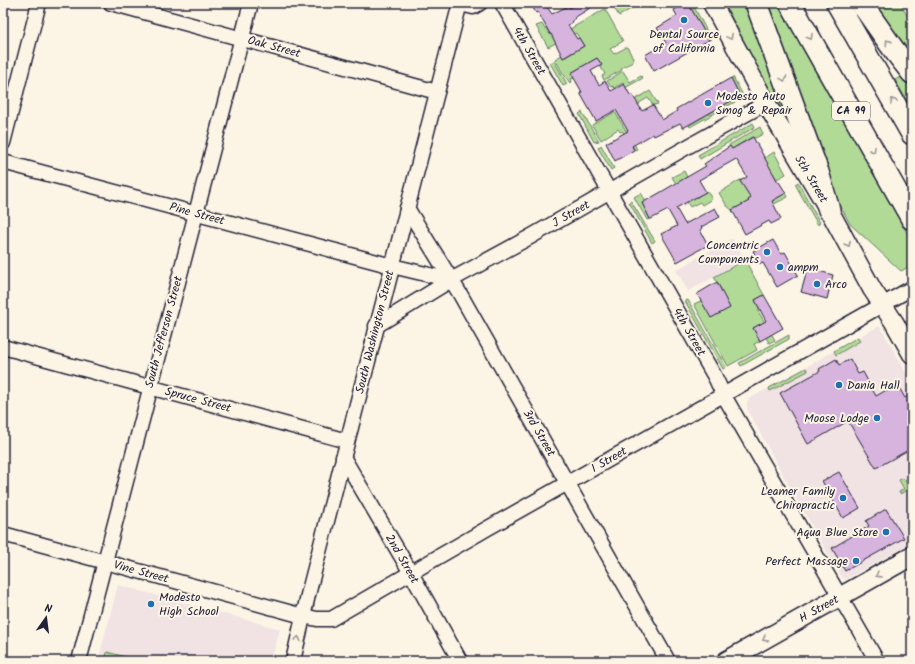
<svg xmlns="http://www.w3.org/2000/svg" width="915" height="664" viewBox="0 0 915 664" font-family="Kalam,sans-serif">
	<rect width="100%" height="100%" fill="#fcf5e5"/>
	<filter id="ink" filterUnits="userSpaceOnUse"><feTurbulence type="fractalNoise" baseFrequency=".025" numOctaves="2"/><feDisplacementMap in="SourceGraphic" scale="8" xChannelSelector="R" yChannelSelector="G"/><feConvolveMatrix kernelMatrix="1 2 1 2 8 2 1 2 1" color-interpolation-filters="sRGB"/></filter>
	<g filter="url(#ink)">
		<g fill="#f1e2e3">
			<path d="M732,238l13,22 -57,31 -12,-21z"/>
			<path d="M877,327h3l2,3 30,53v160l-64,35 -4,1 -5,-6 -46,-80 -46,-84v-6l2,-4z"/>
			<path d="M118,585l162,44 -9,32h-173z"/>
		</g>
		<g fill="#b1da97" stroke="#6a7e69">
			<path d="M611,3h30l-22,13z"/>
			<path d="M688,3h4l19,36 -2,1z"/>
			<path d="M724,3h24l42,114 -5,3z"/>
			<path d="M761,3h16l135,239v23l-11,6 -51,-47 -17,-32z"/>
			<path d="M868,3h32l12,21v34z"/>
			<path d="M605,9l18,32 -13,8 4,5 13,-7 6,11v4l-12,6 1,2 -18,10 -2,-4 3,-2 -5,-8 1,-2 -4,-6 -26,15 3,5 -3,1 1,2 -2,2 -8,-11 -7,-13 7,-4 2,3 20,-12 -8,-13 -28,14 -12,-21 6,-2 3,5 2,-1 3,6 3,-1 3,4z"/>
			<path d="M554,61l13,23 -4,2 -13,-23z"/>
			<path d="M623,71l7,11 11,-6 2,2 -27,15 9,-6 -2,-4 -9,5 -1,-2 -2,1 -4,-6z"/>
			<path d="M905,74l7,9v27l-17,-30z"/>
			<path d="M733,77l11,20 -54,30 -1,-2 51,-29 -9,-18z"/>
			<path d="M650,91l8,13 -5,1 -5,-7 -9,5 1,1 -6,3 -3,-5z"/>
			<path d="M582,112l17,29 -5,1 -15,-28z"/>
			<path d="M615,112l22,37 -2,1 -6,-10 -7,-9 -2,1 -2,-3 -17,11 -9,-15z"/>
			<path d="M753,123l2,4 -55,32 -2,-4z"/>
			<path d="M760,127l3,7 -8,4 -3,-1 -20,12 -3,-4z"/>
			<path d="M601,145l13,23 -3,2 -13,-22z"/>
			<path d="M774,152l12,22 -9,5 -15,-19z"/>
			<path d="M684,171l3,6 -4,3 11,19 13,-8 5,8 -10,6 -2,-3 -10,5 -18,-30z"/>
			<path d="M740,180l11,18 -3,2 7,11 31,-18 2,4 -42,21 -6,-12 -8,4 -5,-4 -8,-13z"/>
			<path d="M798,182l22,41 -2,2 -23,-41z"/>
			<path d="M641,193l5,8 -4,2 8,16 -3,1 -13,-23z"/>
			<path d="M631,201l24,40 -3,2 -23,-41z"/>
			<path d="M745,260l19,35 -9,5 5,10 -2,1 17,29 -6,3 -3,-6 -3,-14 -10,5 7,13 -6,3 3,6 -29,16 -34,-62 28,-13 -8,-14z"/>
			<path d="M688,300l38,67 -3,2 -38,-68z"/>
			<path d="M789,335v4l-48,27 -2,-3z"/>
			<path d="M858,337l2,4 -24,14 -2,-4z"/>
			<path d="M806,368l2,3 -38,20 -1,-3z"/>
			<path d="M912,475v2l-7,4 7,12v6l-5,-9 -7,4 -1,-2 5,-3 -5,-9 4,-2 2,2z"/>
			<path d="M107,652l34,9h-36z"/>
		</g>
		<g fill="#d7b4de" stroke="#22223b">
			<path d="M530,3h24l-7,4 5,7 16,-8 2,2 8,-5h20l-24,15 1,1 -3,2 1,1 -5,3 9,14 2,-1 5,8 -21,12 -12,-24h-1l-12,-22 -2,1z"/>
			<path d="M685,3h3l21,37 -55,31 -9,-16 21,-12 -9,-15 20,-12 -3,-6z"/>
			<path d="M597,58l5,7 -11,6 8,14 6,-4 6,10 13,-7 6,11 2,-1 10,17 11,-6 9,15 15,-9 -1,-2 55,-31 9,18 -57,32 -3,-5 -26,13 -1,-2 -21,12 2,4 -19,11 -9,-18 22,-12 -12,-21 -20,11 -16,-28 2,-1 -11,-19z"/>
			<path d="M753,137l25,45h1l7,11 -14,8 9,18 -10,5 -2,-3 -24,13 -13,-24 17,-9 -1,-1 3,-2 -11,-17 7,-4 -11,-18 -37,21 7,12 -30,16 9,16 30,-16 5,9 -19,10 1,2 -2,1 8,15 -31,17 -16,-28 16,-8 -9,-16 -17,9h-1l-8,-16 64,-37 -2,-2 26,-18 2,3z"/>
			<path d="M773,240l8,14 4,-2 13,23 -21,12 -14,-24 -3,1 -7,-13z"/>
			<path d="M808,268l25,7 -6,24 -26,-7z"/>
			<path d="M717,282l13,26 -19,10 -14,-24z"/>
			<path d="M764,295l19,33 -23,13 -7,-13 13,-7 -11,-21z"/>
			<path d="M836,359l3,6 11,-6 8,15 5,-2 13,24 21,-12 8,14 4,-3 3,6v47l-36,20 -28,-47 -40,23 -28,-51 40,-22 -1,-2z"/>
			<path d="M839,472l21,36 -17,10 -21,-37z"/>
			<path d="M886,509l18,29 -59,33 -13,-23 37,-22 -3,-5z"/>
		</g>
		<g fill="none" stroke-linecap="round" stroke-linejoin="round">
			<g stroke="#22223b" stroke-width="17">
				<g id="minor">
					<path d="M111,3l326,89"/>
					<path d="M502,3l213,374 8,17 154,267"/>
					<path d="M460,4l13,3 7,-4"/>
					<path d="M3,143l36,-140"/>
					<path d="M3,162l389,104 59,14"/>
					<path d="M407,208l53,86 208,367"/>
					<path d="M376,326l75,-46 79,-43 157,-90 79,-44"/>
					<path d="M3,347l344,94"/>
					<path d="M343,457l68,116 49,88"/>
					<path d="M3,534l300,82 14,3h14l157,-91 424,-240"/>
					<path d="M79,661l172,-658"/>
					<path d="M293,661l15,-66 152,-592"/>
				</g>
			</g>
			<g stroke="#22223b" stroke-width="21">
				<g id="major">
					<path d="M712,3l54,100 63,107 43,79 22,33 18,32"/>
					<path d="M726,661l186,-105"/>
				</g>
			</g>
			<g stroke="#22223b" stroke-width="24">
				<g id="highway">
					<path d="M756,3l62,169 11,38"/>
					<path d="M790,3l122,216"/>
					<path d="M837,3l75,131"/>
					<path d="M861,3l33,47 18,23"/>
				</g>
			</g>
			<use href="#minor" stroke="#fcf5e5" stroke-width="14"/>
			<use href="#major" stroke="#fcf5e5" stroke-width="18"/>
			<use href="#highway" stroke="#fcf5e5" stroke-width="21"/>
		</g>
		<defs><path id="oneway-chevron" d="M-2-3.5L2.5 0L-2 3.5" fill="none" stroke-width="1.6" stroke-linecap="round" stroke-linejoin="round"/></defs>
		<g stroke="#9a9698">
			<use href="#oneway-chevron" transform="translate(730 37) rotate(62)"/>
			<use href="#oneway-chevron" transform="translate(810 37) rotate(61)"/>
			<use href="#oneway-chevron" transform="translate(888 42) rotate(-125)"/>
			<use href="#oneway-chevron" transform="translate(784 79) rotate(70)"/>
			<use href="#oneway-chevron" transform="translate(893 101) rotate(-120)"/>
			<use href="#oneway-chevron" transform="translate(873 150) rotate(61)"/>
			<use href="#oneway-chevron" transform="translate(848 244) rotate(61)"/>
			<use href="#oneway-chevron" transform="translate(878 575) rotate(150)"/>
			<use href="#oneway-chevron" transform="translate(298 639) rotate(-77)"/>
			<use href="#oneway-chevron" transform="translate(765 639) rotate(151)"/>
		</g>
	</g>
	<g fill="#1f6fb2" stroke="#fcf5e5" stroke-width="1.5">
		<circle cx="684" cy="20" r="4"/>
		<circle cx="708" cy="103" r="4"/>
		<circle cx="767" cy="252" r="4"/>
		<circle cx="780" cy="267" r="4"/>
		<circle cx="817" cy="284" r="4"/>
		<circle cx="839" cy="385" r="4"/>
		<circle cx="877" cy="418" r="4"/>
		<circle cx="843" cy="498" r="4"/>
		<circle cx="886" cy="532" r="4"/>
		<circle cx="856" cy="561" r="4"/>
		<circle cx="151" cy="604" r="4"/>
	</g>
	<g text-anchor="middle" dominant-baseline="central" stroke-width="4" stroke-linejoin="round" paint-order="stroke">
		<rect fill="#fcf5e5" stroke="#63616e" stroke-width="1" x="832" y="102" width="38" height="18" rx="3"/>
		<g font-size="11" font-weight="bold" fill="#22223b">
			<text x="851" y="111">CA 99</text>
		</g>
		<g font-size="12" fill="#22223b" stroke="#fcf5e5" text-anchor="start">
			<text x="684" y="34" text-anchor="middle">Dental Source<tspan x="684" dy="14">of California</tspan></text>
			<text x="716" y="96">Modesto Auto<tspan x="716" dy="14">Smog &amp; Repair</tspan></text>
			<text x="759" y="245" text-anchor="end">Concentric<tspan x="759" dy="14">Components</tspan></text>
			<text x="788" y="267">ampm</text>
			<text x="825" y="284">Arco</text>
			<text x="847" y="385">Dania Hall</text>
			<text x="869" y="418" text-anchor="end">Moose Lodge</text>
			<text x="835" y="491" text-anchor="end">Leamer Family<tspan x="835" dy="14">Chiropractic</tspan></text>
			<text x="878" y="532" text-anchor="end">Aqua Blue Store</text>
			<text x="848" y="561" text-anchor="end">Perfect Massage</text>
			<text x="159" y="597">Modesto<tspan x="159" dy="14">High School</tspan></text>
		</g>
		<g font-size="12" fill="#22223b" stroke="#fcf5e5">
			<text transform="translate(274 47) rotate(15)">Oak Street</text>
			<text transform="translate(529 51) rotate(60)">4th Street</text>
			<text transform="translate(811 179) rotate(59)">5th Street</text>
			<text transform="translate(197 214) rotate(15)">Pine Street</text>
			<text transform="translate(571 214) rotate(-30)">J Street</text>
			<text transform="translate(164 332) rotate(-75)">South Jefferson Street</text>
			<text transform="translate(375 332) rotate(-76)">South Washington Street</text>
			<text transform="translate(689 332) rotate(60)">4th Street</text>
			<text transform="translate(198 400) rotate(15)">Spruce Street</text>
			<text transform="translate(539 433) rotate(60)">3rd Street</text>
			<text transform="translate(609 460) rotate(-30)">I Street</text>
			<text transform="translate(402 559) rotate(60)">2nd Street</text>
			<text transform="translate(141 572) rotate(15)">Vine Street</text>
			<text transform="translate(819 609) rotate(-29)">H Street</text>
		</g>
	</g>
	<rect width="915" height="664" fill="none" stroke="#fcf5e5" stroke-width="16"/>
	<rect x="8" y="8" width="899" height="648" fill="none" stroke="#22223b" stroke-width="1.5" filter="url(#ink)"/>
	<g transform="translate(46 618) rotate(14)" stroke="#fcf5e5" stroke-width="3" paint-order="stroke">
	<path d="M0-3L7 15L0 10L-7 15Z" fill="#22223b"/>
	<text y="-6" font-size="11" font-weight="bold" text-anchor="middle" fill="#22223b">N</text>
	</g>
</svg>
